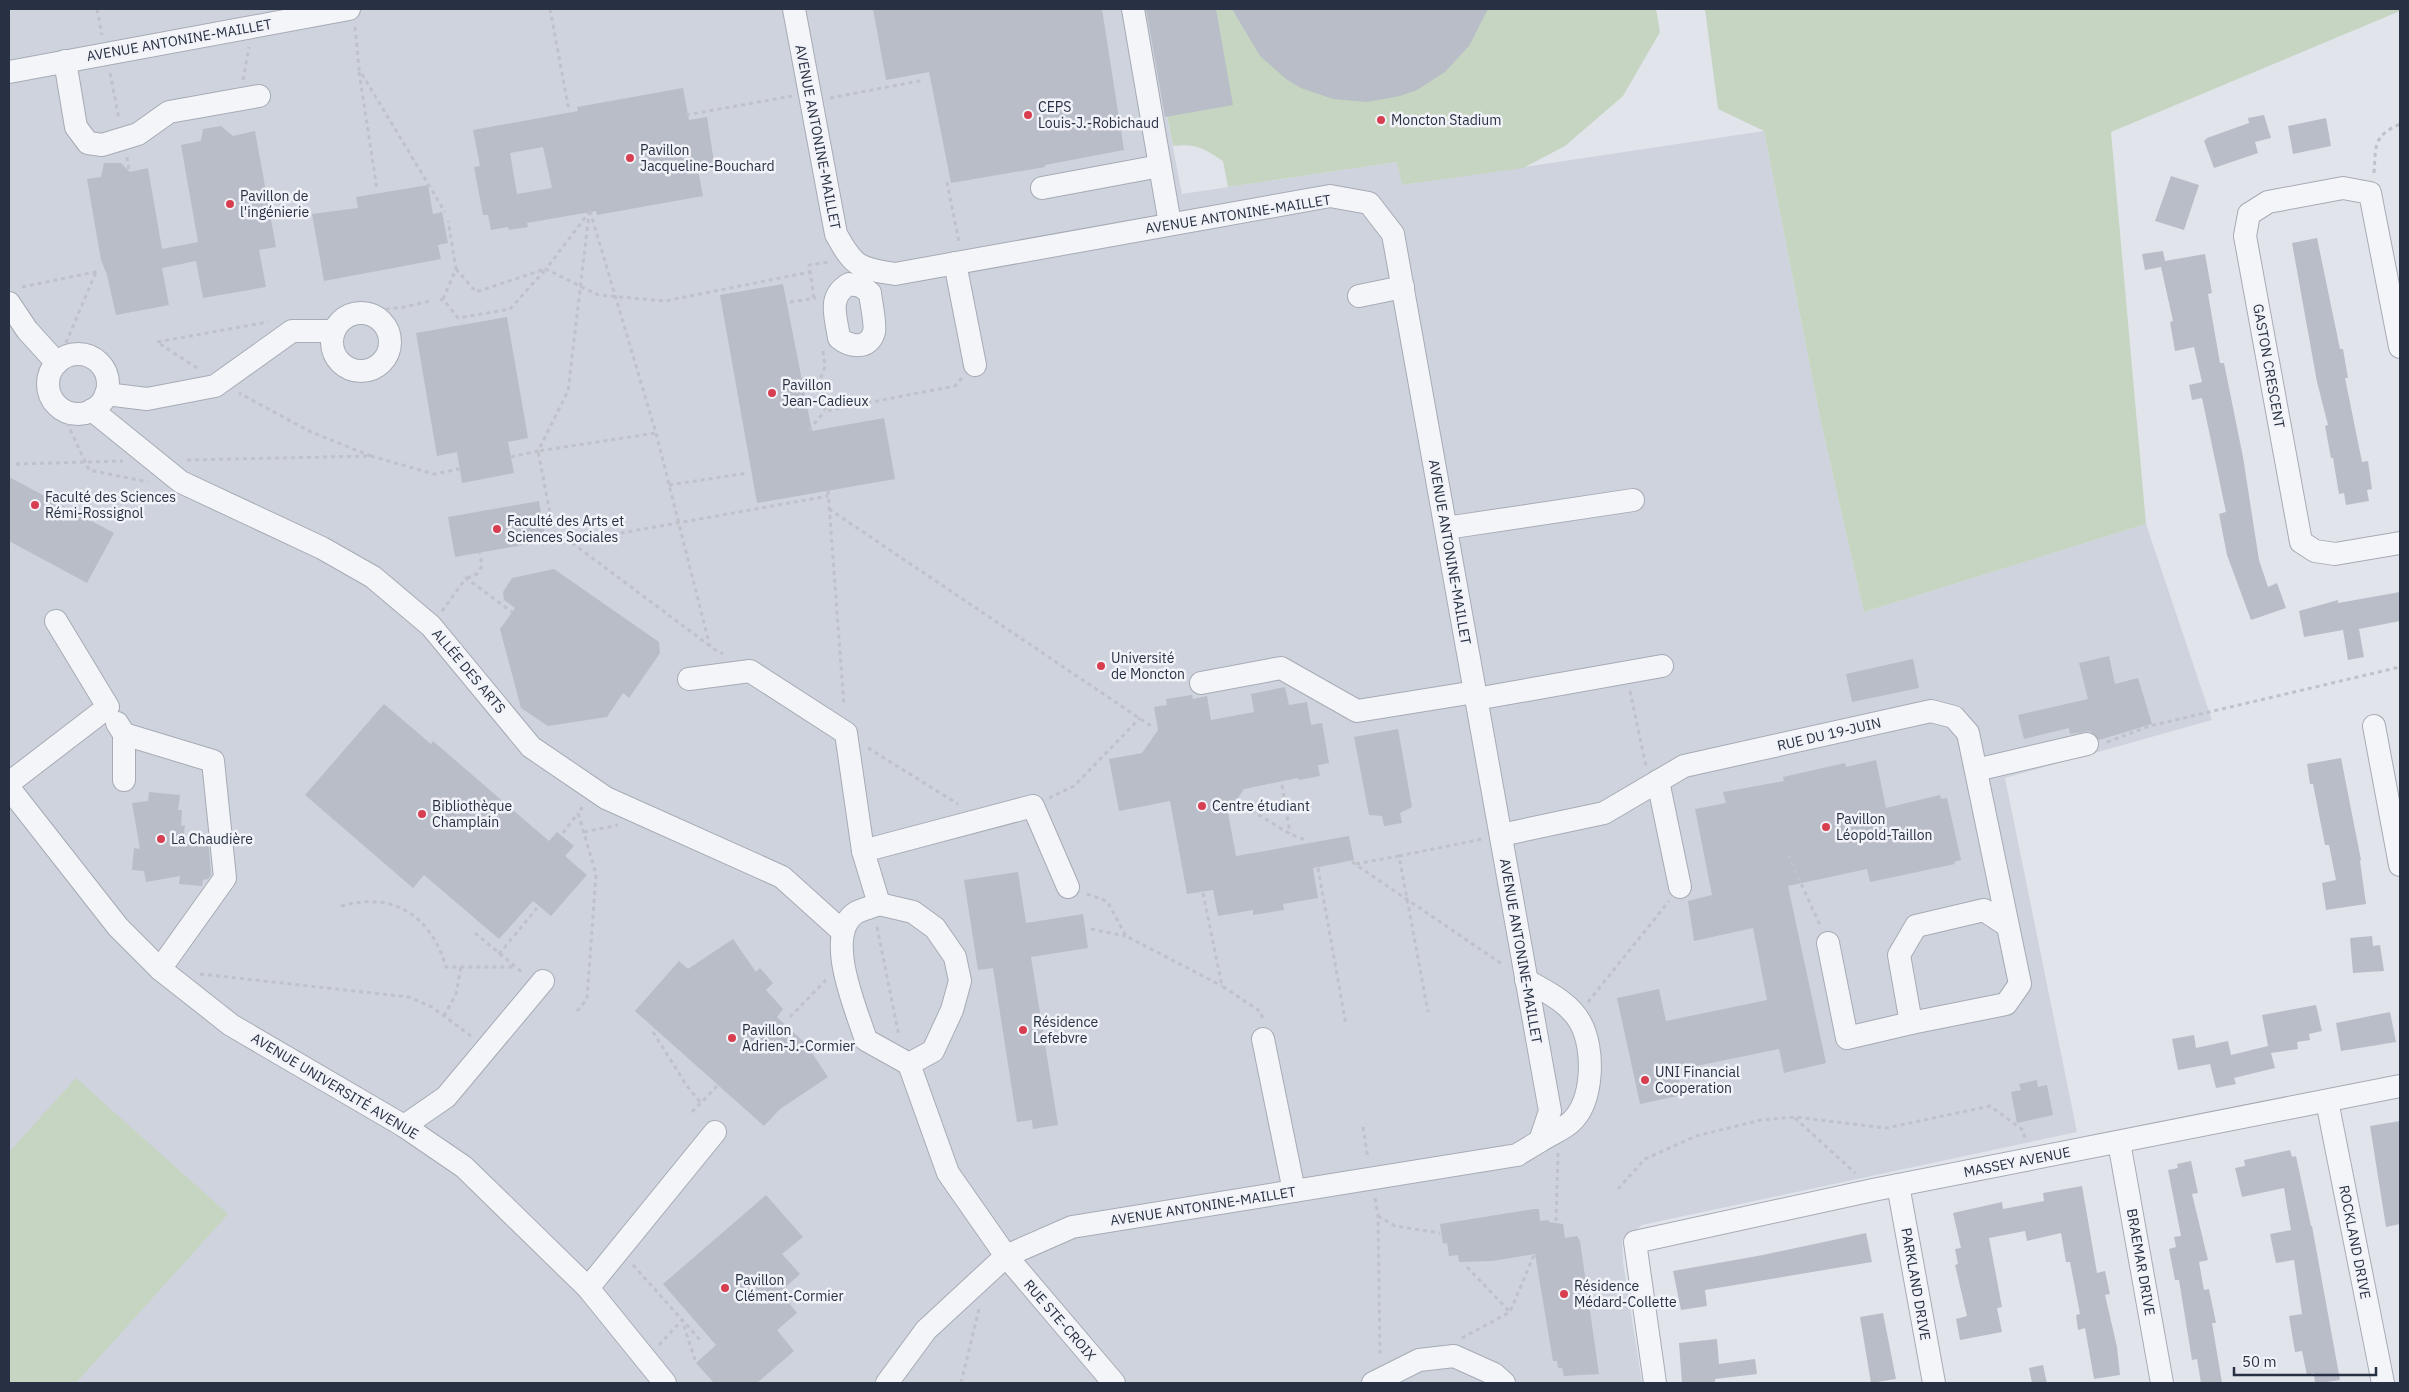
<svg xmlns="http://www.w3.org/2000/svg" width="2409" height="1392" viewBox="0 0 2409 1392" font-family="'IBM Plex Sans',sans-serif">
	<rect width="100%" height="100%" fill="#e1e4eb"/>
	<path fill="#cfd3dd" d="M9,9h1137l36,185 215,-32 6,23 361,-54 57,291 43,190 282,-88 66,196 -207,58 72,354 -435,93 -20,16 1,21 19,121h-1633z"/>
	<g fill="#c6d5c1">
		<path d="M1146,9h510l4,23 -37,64 -58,50 -42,22 -121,17 -5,-23 -169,25 -5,-26c-19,-13 -28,-18 -50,-15z"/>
		<path d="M1705,9h695v2l-289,121 35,392 -282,88 -43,-190 -57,-291 -46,-22z"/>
		<path d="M76,1078l152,136 -152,169h-67v-231z"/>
	</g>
	<g fill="#b8bdc8" fill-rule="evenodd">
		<path d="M873,9h229l22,141 -79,15v2l-94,16 -22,-111 -43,8z"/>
		<path d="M1146,9h70l17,96 -68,12z"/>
		<path d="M1232,9h256l-19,37 -24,26 -28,18 -17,6 -33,6 -34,-3 -32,-11 -15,-9 -26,-23z"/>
		<path d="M683,88l6,32 18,-3 7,45 -17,3 6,31 -106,19 -1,-4 -69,12 1,4 -19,3 -1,-3 -17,3 -3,-15h-5l-9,-48 6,-1 -7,-36 105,-19 -1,-4zM543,147l9,41 -35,6 -7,-41z"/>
		<path d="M2264,115l7,23 -16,4 3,11 -44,15 -10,-27 3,-3 42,-15 -1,-5z"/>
		<path d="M2326,118l5,28 -38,8 -5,-28z"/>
		<path d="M221,126l12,10 22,-5 21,116 -17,3 7,37 -63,11 -7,-37 -34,7 7,37 -53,10 -9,-40 -6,-15 -14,-81 14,-2 3,-14h17l9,9 18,-4 14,81 36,-7 -17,-97 20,-4 2,-12z"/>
		<path d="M2171,176l28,9 -15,45 -29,-9z"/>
		<path d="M428,185l5,29 9,-2 6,31 -10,2 3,14 -117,22 -12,-67 46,-6 -2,-11z"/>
		<path d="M2317,238l23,111h3l5,29h-3l17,84 6,-1 4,28 -5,1 2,11 -23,4 -2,-12 -5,1 -6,-36h-2l-6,-32 3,-1 -11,-43 -25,-139z"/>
		<path d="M2163,251l2,10 40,-7 7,39 -4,1 12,69h4l19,94 16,103 9,27 9,-4 9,25 -35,12 -24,-65 -8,-41 7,-2 -24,-114 -10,2 -3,-15 13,-3 -8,-35 -19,4 -5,-29 3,-1 -12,-54 -16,3 -3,-16z"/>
		<path d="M783,284l29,147 72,-13 11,61 -138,24 -37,-208z"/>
		<path d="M507,317l21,121 -20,4 6,31 -52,10 -5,-31 -20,4 -21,-123z"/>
		<path d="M9,477l105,56 -27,50 -78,-42z"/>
		<path d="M539,501l7,40 -91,16 -7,-40z"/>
		<path d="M554,569l105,73 1,11 -31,45 -6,-5 -16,24 -59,9 -27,-18 -21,-79 15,-21 -11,-8 -1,-8 9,-14z"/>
		<path d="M2400,592v29l-41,8 5,28 -16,3 -5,-30 -39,7 -5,-26 39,-11v3z"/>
		<path d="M2109,656l6,28 23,-6 14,46 -53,16 -9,-9 -20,3 -1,-6 -45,11 -6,-24 70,-16 -9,-36z"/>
		<path d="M1913,659l6,29 -67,14 -6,-28z"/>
		<path d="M1285,687l4,18 18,-3 4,23 11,-2 7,40 -11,2 2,11 -21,4 -1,-2 -54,11 -16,24 8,43 113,-20 5,24 -41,8 5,30 -35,6 1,6 -31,5v-5l-35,6 -5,-26 -26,4 -17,-93 -51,10 -10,-52 33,-6 16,-23 -4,-23 13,-2 -1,-6 26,-4 1,4 14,-3 4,24 43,-8 -3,-18z"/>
		<path d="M384,704l47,40 2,-3 116,100 8,-9 17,14 -9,10 22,19 -36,41 -18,-15 -34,38 -75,-64 -11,13 -108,-93z"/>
		<path d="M1398,729l14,78 -12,6 2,10 -18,3 -2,-10 -13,-1 -15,-78z"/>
		<path d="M2341,758l20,102 -1,1 6,43 -40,6 -4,-27 14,-3 -7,-35h-4l-12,-61h-3l-3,-20z"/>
		<path d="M1876,760l10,48 54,-13 1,4 6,-1 14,62 -7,2 1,2 -85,18 -3,-13 -79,17 38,177 -42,10 -5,-24 -102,21 5,25 -42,9 -23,-106 42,-9 7,32 101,-21 -14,-72 -59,13 -6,-40 24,-6 -17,-86 31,-6 -3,-11 61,-11 -1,-4 62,-14 1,4z"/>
		<path d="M149,792l31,3 -2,15h4l-1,16 4,-1 -2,16 25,-4 3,38 -3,4 -5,1 -1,6 -23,-2 1,-8 -34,6 -2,-11 -12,-1 2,-22 6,1 -8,-46 16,-2z"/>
		<path d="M1018,872l8,51 57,-9 5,34 -57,9 27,168 -25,4 -1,-9 -15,2 -24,-154 -15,2 -14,-90z"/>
		<path d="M2372,936l1,10 7,-1 4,26 -31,2 -3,-35z"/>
		<path d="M733,939l23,33 4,-4 13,15 -7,7 17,19 -6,8 29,27 22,33 -48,32 -16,17 -129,-115 44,-50 9,8z"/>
		<path d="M2316,1005l6,26 -13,3 1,6 -13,2 1,7 -27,4 4,15 -41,10 2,6 -20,4 -6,-24 -32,6 -6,-31 22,-4 2,13 32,-7 3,14 37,-9 -6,-31z"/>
		<path d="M2390,1012l6,30 -55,9 -5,-28z"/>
		<path d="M2037,1080l1,7 9,-2 6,30 -36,8 -6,-31 10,-2 -2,-6z"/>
		<path d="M2400,1121v103l-14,3 -16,-101z"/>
		<path d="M2290,1150l2,7 4,-1 15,70h1l28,154 -19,3h-6l-1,-10 -7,2 -5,-24 -7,1 -6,-36 13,-2 -8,-54 -18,3 -6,-29 21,-4 -7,-42 -42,9 -7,-29 10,-2 -1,-6z"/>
		<path d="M2191,1161l7,32 -6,1 16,66 -9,2 5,28 5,-1 7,34h-4l10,60h-21l-4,-24 -5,1 -13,-80h-4l-6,-31 7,-2 -2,-10 7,-1 -13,-66 10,-2 -1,-4z"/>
		<path d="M2082,1186l15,87 8,-2 5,23 -5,1 12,52 3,28 -26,4 -9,-51 -7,2 -2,-15 4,-1 -10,-52h-4l-5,-29 -34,8 -2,-10 -36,7 13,69 -5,1 5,24 -42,8 -4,-21 11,-3 -12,-51 3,-1 -3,-15 6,-1 -8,-35 49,-11 1,7 41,-8 -1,-8z"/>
		<path d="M766,1195l37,42 -21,17 18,20 -20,18 17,21 -20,17 17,21 -37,32h-43l-18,-20 20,-18 -53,-61z"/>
		<path d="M1534,1209h5l1,12 9,-1v2l14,2 2,14 12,-2 3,5 19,133 -35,2 -2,-8h-4l-1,-7h-4l-18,-107 -43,7 -33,1 -1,-7 -9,1 -2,-13 -4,1 -3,-20z"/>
		<path d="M1866,1233l6,29 -167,28 2,16 -26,4 -8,-39 90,-16z"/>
		<path d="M1883,1313l13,66 -25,4 -11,-66z"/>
		<path d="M1717,1339l2,25 36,-5 2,15 -42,5v4h-33l-3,-40z"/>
		<path d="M2043,1365l4,18h-15l-3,-15z"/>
	</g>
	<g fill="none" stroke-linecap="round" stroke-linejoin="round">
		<g stroke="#a6abb5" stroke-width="24">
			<g id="minor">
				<path d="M794,9l42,225c18,33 22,34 59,40l435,-78 39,7 24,31 157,877 -10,30 -23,14 -445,72 -66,29 -80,74 -39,53"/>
				<path d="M1133,9l37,215"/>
				<path d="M65,61l11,66 12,16 14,2 36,-11 31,-22 90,-16"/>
				<path d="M9,72l340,-63"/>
				<path d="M1042,188l118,-22"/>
				<path d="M955,263l20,102"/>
				<path d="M849,284l12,2 9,7c1,9 6,32 4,39 -5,18 -24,15 -35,6 -3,-22 -12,-41 10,-54z"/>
				<path d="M1359,296l44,-9"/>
				<path d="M9,303l18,27 30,33"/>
				<circle cx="361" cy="342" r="29"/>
				<path d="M2400,347l-30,-154 -27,-5 -75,14 -19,12 -4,22 56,306 14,9 20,3 65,-11"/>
				<circle cx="78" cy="384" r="30"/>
				<path d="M106,394l41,5 68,-13 77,-55h42"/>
				<path d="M92,410l89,72 141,66 51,29 58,49 100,121 75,51 176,79 60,54"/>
				<path d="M1446,528l187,-28"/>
				<path d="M689,679l61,-8 96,62 17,118"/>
				<path d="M1201,683l80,-15 76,43 118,-19"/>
				<path d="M1476,699l186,-33"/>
				<path d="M117,723l7,11v46"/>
				<path d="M2374,726l26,139"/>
				<path d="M124,734l89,27 12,117 -65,91"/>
				<path d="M1976,770l111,-26"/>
				<path d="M1658,781l22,106"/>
				<path d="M9,783l99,-76 -52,-86"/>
				<path d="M9,788l109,139 42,42 71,56 173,101 60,41 124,121 77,95"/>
				<path d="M1501,835l103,-22 80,-47 247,-55 23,6 14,16 52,251 -14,20 -95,19 -12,-68 17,-29 68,-16 24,16"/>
				<path d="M879,904l34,8 22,16 20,29 5,24 -8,29 -19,41 -24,13 -43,-24c-9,-29 -44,-107 -9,-128 7,-3 15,-5 22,-8z"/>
				<path d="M879,904l-16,-53 170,-45 35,81"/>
				<path d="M1828,943l19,95 64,-15"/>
				<path d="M1526,980c19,11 43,22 54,42 15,26 14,80 -10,101 -9,7 -20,12 -30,18"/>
				<path d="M1263,1039l31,152"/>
				<path d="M909,1064l39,109 58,83 108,127"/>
				<path d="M2327,1101l56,282"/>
				<path d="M404,1126l42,-29 97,-116"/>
				<path d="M2119,1142l43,241"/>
				<path d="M1898,1185l36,198"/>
				<path d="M588,1288l127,-156"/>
				<path d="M1373,1383l46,-23 35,-4 40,18 10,9"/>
				<path d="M1655,1383l-20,-141 238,-52 527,-104"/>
			</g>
		</g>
		<g stroke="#bfc2c9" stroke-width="3" stroke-dasharray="4 4" stroke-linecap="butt">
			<path d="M97,9l5,26"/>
			<path d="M550,9l19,102"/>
			<path d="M355,27l4,42 86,143"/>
			<path d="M359,72l18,117"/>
			<path d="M110,73l9,46"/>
			<path d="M243,80l6,-33"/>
			<path d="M830,98l94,-18"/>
			<path d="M686,115l106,-19"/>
			<path d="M127,157l2,14"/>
			<path d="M2374,173c2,-28 -1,-37 26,-49"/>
			<path d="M947,182l12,60"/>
			<path d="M590,211l66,222 54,214 13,7"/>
			<path d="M590,211l-44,58 52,26 67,6 145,-29"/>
			<path d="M456,269l20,23 69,-23"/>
			<path d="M22,287l78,-16"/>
			<path d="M814,298l-5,-33 21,-3"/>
			<path d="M443,299l13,-30 -8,-48"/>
			<path d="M440,300l3,-1 15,19 52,-9 36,-40"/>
			<path d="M790,302l26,-4"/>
			<path d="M346,314l58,-7 26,-6"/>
			<path d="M66,343l30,-71"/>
			<path d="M823,351l2,15 -4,11 4,34 130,-25 7,-8"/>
			<path d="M197,368l-40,-26 111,-20"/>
			<path d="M60,408l29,62 59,12"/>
			<path d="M809,430l16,-19"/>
			<path d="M371,456l63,18 25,-5"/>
			<path d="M511,457l27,-6 30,-60 21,-177"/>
			<path d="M187,460l184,-4 -60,-24 -72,-39"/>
			<path d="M16,464l107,-3"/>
			<path d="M669,485l79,-12"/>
			<path d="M828,491l16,215"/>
			<path d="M829,509l322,217"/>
			<path d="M571,542l-15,2 -18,-93 118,-18"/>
			<path d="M467,578l10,-4 5,-8 -2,-13"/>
			<path d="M442,611l24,-33 46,34"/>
			<path d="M710,646l-139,-104 257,-46"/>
			<path d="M1630,691l16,75"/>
			<path d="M2107,742l43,-16 250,-59"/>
			<path d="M868,748l90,56"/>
			<path d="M1282,785l8,48"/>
			<path d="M1049,798l25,-12 66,-68"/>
			<path d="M1238,802l52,32 16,6"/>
			<path d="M584,832l34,-7"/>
			<path d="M563,833l15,-20"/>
			<path d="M1788,855l32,70"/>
			<path d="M1399,856l83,-17"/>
			<path d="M1352,862l150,102"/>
			<path d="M1356,864l43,-8 29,156"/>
			<path d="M1318,868l28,157"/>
			<path d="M1203,893l19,93 39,26 2,9"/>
			<path d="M1087,894l20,7 19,35 96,50"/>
			<path d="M341,906c53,-15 90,10 105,61h69"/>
			<path d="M877,927l22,109"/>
			<path d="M1091,929l34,7"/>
			<path d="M475,933l48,40"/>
			<path d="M499,954l38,-46"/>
			<path d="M200,974l209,23 23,10 39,29"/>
			<path d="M1588,1002l81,-101"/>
			<path d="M577,1011l10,-12 9,-125 -18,-61 6,-8"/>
			<path d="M444,1016l12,-22 5,-27"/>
			<path d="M790,1017l36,-37"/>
			<path d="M653,1032l34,54 14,17"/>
			<path d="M692,1112l27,-28"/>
			<path d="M1795,1118l60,55"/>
			<path d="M1363,1127l5,32"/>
			<path d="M1618,1189l27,-30 51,-23 65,-16 34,-3 91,11 104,-22 33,24 2,9"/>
			<path d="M1375,1198l3,17 2,141"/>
			<path d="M1378,1216l17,10 45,7"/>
			<path d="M1556,1221l2,-68"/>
			<path d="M633,1265l68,76"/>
			<path d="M1467,1267l43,45"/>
			<path d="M1462,1338l48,-26 24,-57"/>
			<path d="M659,1345l23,-25 14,43"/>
			<path d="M961,1383l18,-74"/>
		</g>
		<use href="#minor" stroke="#f4f5f8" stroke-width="22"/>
	</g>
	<g fill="#d73f51" stroke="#f1f3f8" stroke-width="2">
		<circle cx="1028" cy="115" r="5"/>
		<circle cx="1381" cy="120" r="5"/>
		<circle cx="630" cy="158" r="5"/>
		<circle cx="230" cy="204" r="5"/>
		<circle cx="772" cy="393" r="5"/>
		<circle cx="35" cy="505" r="5"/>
		<circle cx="497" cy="529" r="5"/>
		<circle cx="1101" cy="666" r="5"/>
		<circle cx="1202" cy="806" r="5"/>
		<circle cx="422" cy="814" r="5"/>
		<circle cx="1826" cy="827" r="5"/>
		<circle cx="161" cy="839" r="5"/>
		<circle cx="1023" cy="1030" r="5"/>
		<circle cx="732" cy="1038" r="5"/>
		<circle cx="1645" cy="1080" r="5"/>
		<circle cx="725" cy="1288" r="5"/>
		<circle cx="1564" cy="1294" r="5"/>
	</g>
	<g text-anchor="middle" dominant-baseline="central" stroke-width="5" stroke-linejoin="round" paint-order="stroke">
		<g font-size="14" fill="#283143" stroke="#f1f3f8">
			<text transform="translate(179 40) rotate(-10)">AVENUE ANTONINE-MAILLET</text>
			<text transform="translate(818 137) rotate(79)">AVENUE ANTONINE-MAILLET</text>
			<text transform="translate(1238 214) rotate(-9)">AVENUE ANTONINE-MAILLET</text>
			<text transform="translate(2269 366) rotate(80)">GASTON CRESCENT</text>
			<text transform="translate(1450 552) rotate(80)">AVENUE ANTONINE-MAILLET</text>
			<text transform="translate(469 671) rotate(50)">ALLÉE DES ARTS</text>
			<text transform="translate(1829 734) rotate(-13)">RUE DU 19-JUIN</text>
			<text transform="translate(1521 951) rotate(80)">AVENUE ANTONINE-MAILLET</text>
			<text transform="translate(335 1086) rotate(31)">AVENUE UNIVERSITÉ AVENUE</text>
			<text transform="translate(2017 1162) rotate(-11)">MASSEY AVENUE</text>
			<text transform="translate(1203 1206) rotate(-9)">AVENUE ANTONINE-MAILLET</text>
			<text transform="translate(2355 1242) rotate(79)">ROCKLAND DRIVE</text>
			<text transform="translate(2141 1262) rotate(80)">BRAEMAR DRIVE</text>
			<text transform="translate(1916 1284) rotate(80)">PARKLAND DRIVE</text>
			<text transform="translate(1060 1320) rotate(49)">RUE STE-CROIX</text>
		</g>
		<g font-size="14" fill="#283143" stroke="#f1f3f8" text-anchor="start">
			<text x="1038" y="107">CEPS<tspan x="1038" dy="16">Louis-J.-Robichaud</tspan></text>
			<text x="1391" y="120">Moncton Stadium</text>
			<text x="640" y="150">Pavillon<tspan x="640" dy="16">Jacqueline-Bouchard</tspan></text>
			<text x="240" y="196">Pavillon de<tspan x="240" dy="16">l'ingénierie</tspan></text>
			<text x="782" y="385">Pavillon<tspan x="782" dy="16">Jean-Cadieux</tspan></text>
			<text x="45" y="497">Faculté des Sciences<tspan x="45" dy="16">Rémi-Rossignol</tspan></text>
			<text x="507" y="521">Faculté des Arts et<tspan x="507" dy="16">Sciences Sociales</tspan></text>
			<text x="1111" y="658">Université<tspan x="1111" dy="16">de Moncton</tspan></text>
			<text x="432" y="806">Bibliothèque<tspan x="432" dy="16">Champlain</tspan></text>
			<text x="1212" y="806">Centre étudiant</text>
			<text x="1836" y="819">Pavillon<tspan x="1836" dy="16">Léopold-Taillon</tspan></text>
			<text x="171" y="839">La Chaudière</text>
			<text x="1033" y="1022">Résidence<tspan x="1033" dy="16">Lefebvre</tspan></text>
			<text x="742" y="1030">Pavillon<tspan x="742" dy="16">Adrien-J.-Cormier</tspan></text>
			<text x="1655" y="1072">UNI Financial<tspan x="1655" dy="16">Cooperation</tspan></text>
			<text x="735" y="1280">Pavillon<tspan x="735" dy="16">Clément-Cormier</tspan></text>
			<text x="1574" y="1286">Résidence<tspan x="1574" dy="16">Médard-Collette</tspan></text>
		</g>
	</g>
	<rect width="2409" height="1392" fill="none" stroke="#283143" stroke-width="20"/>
	<path d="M2234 1367v8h142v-8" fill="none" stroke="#283143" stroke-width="2.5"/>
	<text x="2242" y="1367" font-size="15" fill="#283143" stroke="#f1f3f8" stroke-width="4" paint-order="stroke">50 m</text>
</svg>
